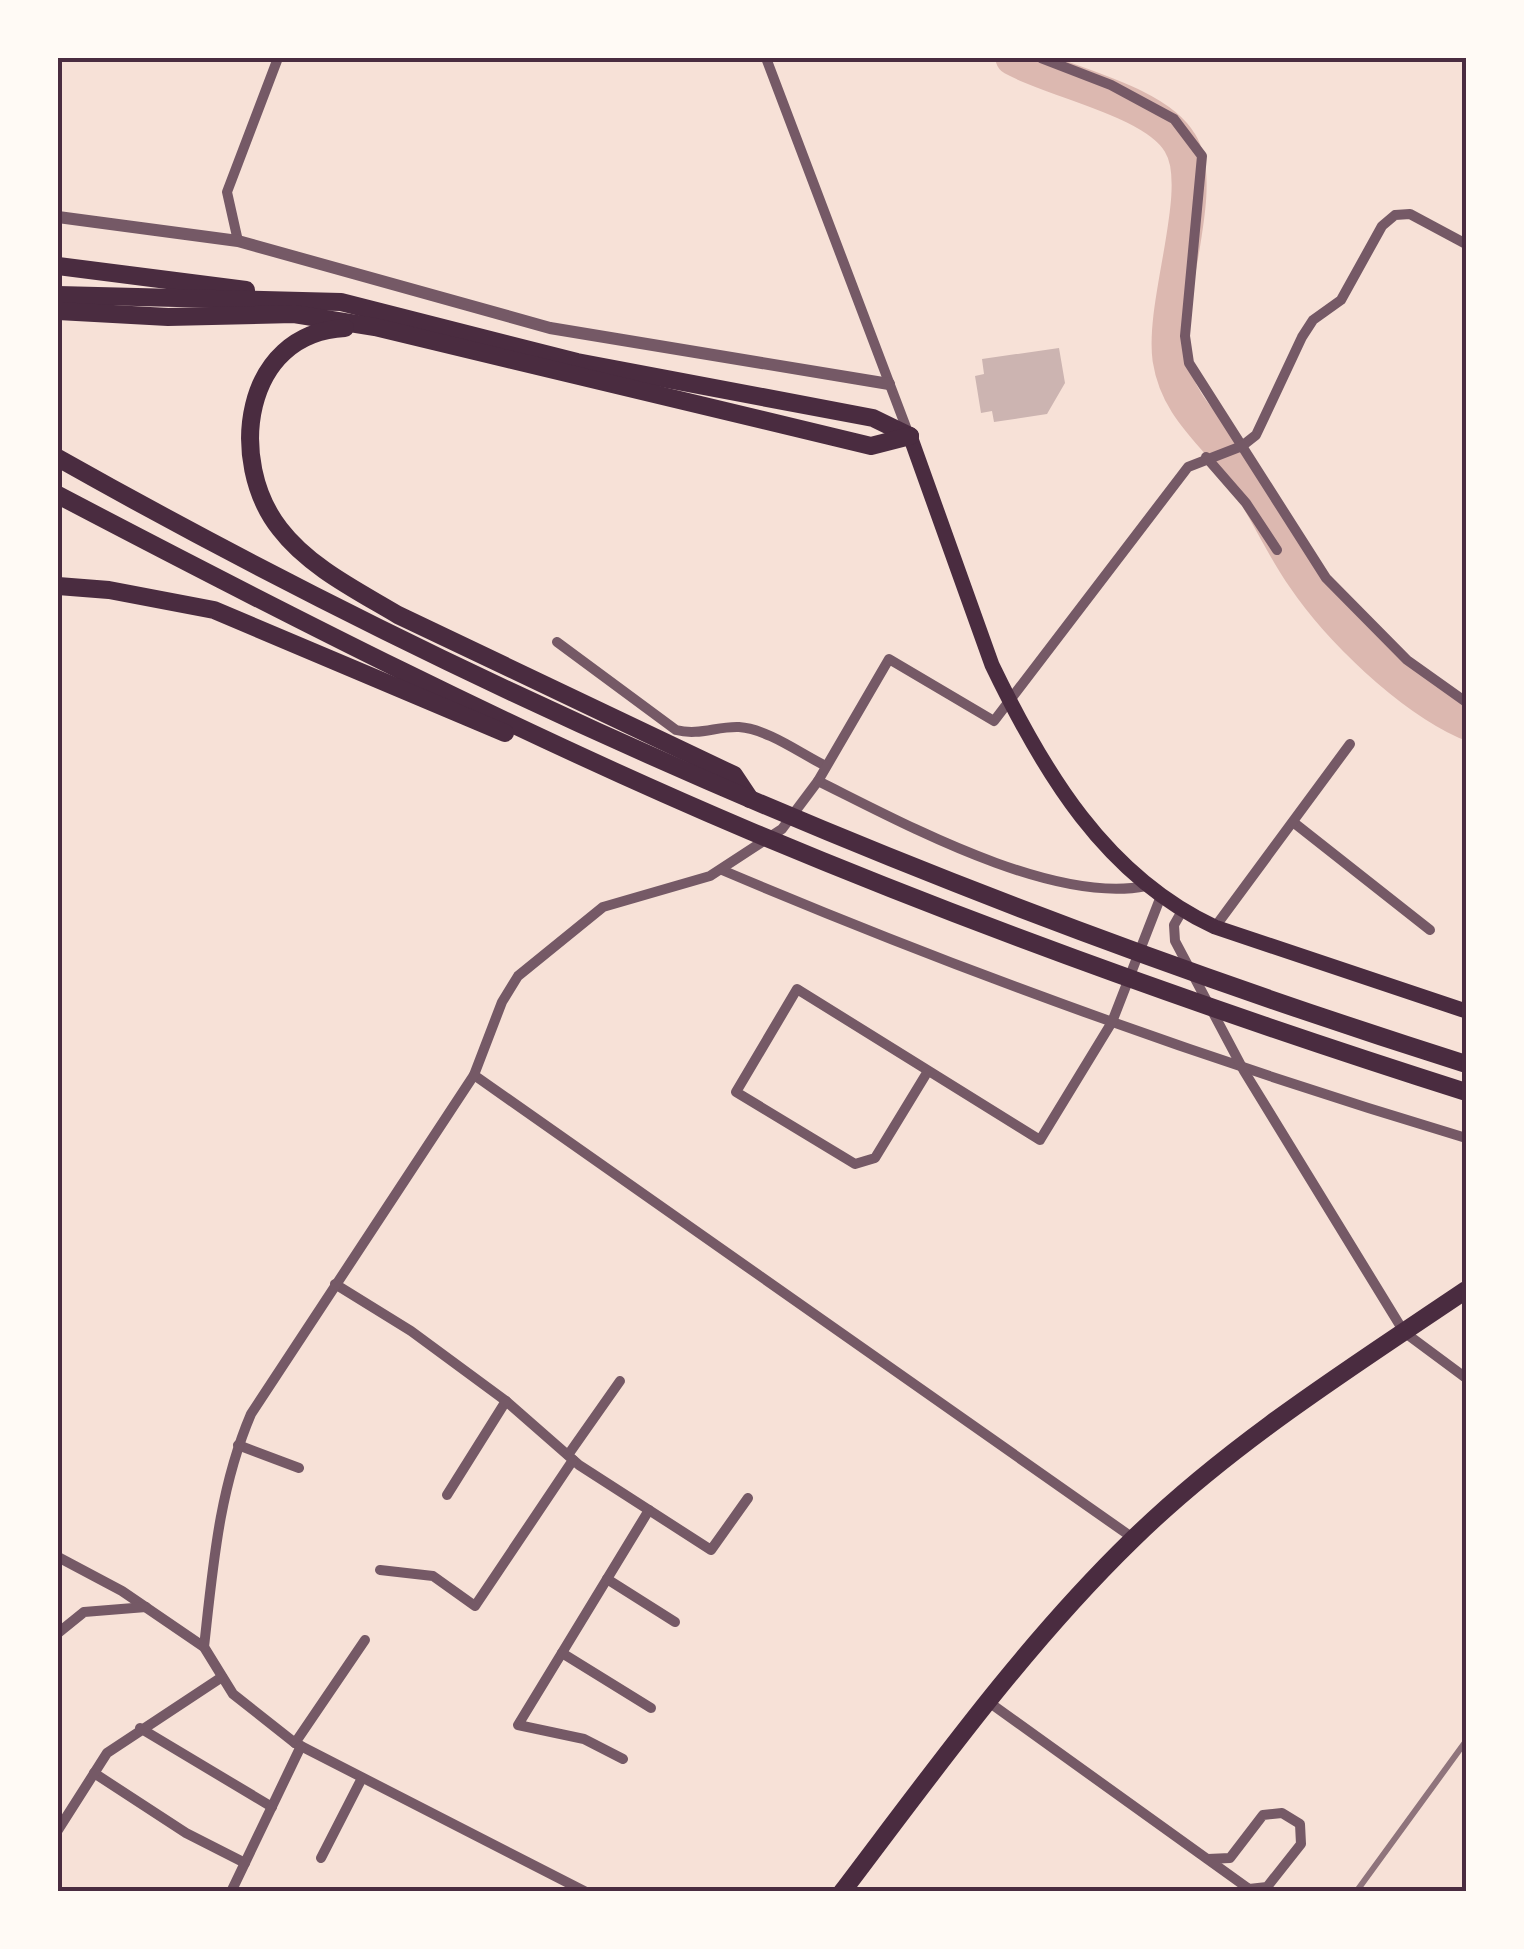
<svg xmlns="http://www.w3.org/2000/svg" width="1524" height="1949" viewBox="0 0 1524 1949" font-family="Rubik,sans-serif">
	<rect width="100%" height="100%" fill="#f7e1d7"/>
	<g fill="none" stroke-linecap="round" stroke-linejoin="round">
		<path stroke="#dcb8b0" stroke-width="35" d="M1013,58c44,24 142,42 167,85 28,44 -18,158 -10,216 7,45 37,68 63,101 28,36 45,80 71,117 36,53 104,118 162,145"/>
	</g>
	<path fill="#ccb4b1" d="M1059,348l6,35 -18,31 -53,8 -2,-11 -11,2 -6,-37 9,-2 -2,-15z"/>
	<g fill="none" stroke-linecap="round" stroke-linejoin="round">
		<g stroke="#755966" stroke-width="10">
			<path d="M766,58l143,377"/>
			<path d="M1041,58l70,27 63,34 28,37 -17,180 4,27 137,215 81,82 59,42"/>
			<path d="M238,241l-11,-49 51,-134"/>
			<path d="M1206,457l40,46 31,47"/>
			<path d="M557,642l119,88c23,6 41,-4 63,-3 29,2 62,27 87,39"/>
			<path d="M818,781c85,42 234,124 328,105"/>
			<path d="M1293,822l137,108"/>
			<path d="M722,870c243,103 491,192 744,268"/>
			<path d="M1182,911l-8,14 1,16 69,130 160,261 62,46"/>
			<path d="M1215,927l135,-183"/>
			<path d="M928,1071l-53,87 -20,6 -119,-72 61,-103 243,151 72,-118 49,-126"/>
			<path d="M474,1075l659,463"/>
			<path d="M335,1284l76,47 95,70 73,64 132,85 37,-52"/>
			<path d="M238,1445l61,23"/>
			<path d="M568,1455l52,-74"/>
			<path d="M447,1495l59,-94"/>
			<path d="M58,1557l64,34 82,56 29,47 62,49 291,149"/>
			<path d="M380,1570l53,6 42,30 98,-146"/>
			<path d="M607,1579l68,43"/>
			<path d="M58,1633l26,-21 62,-5"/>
			<path d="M204,1647c9,-81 15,-158 47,-233l223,-339 28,-73 16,-26 85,-69 107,-31 72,-47 36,-48 71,-122 105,62 194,-254 54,-21 14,-11 46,-98 11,-17 28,-20 41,-74 13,-11 15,-1 56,30"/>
			<path d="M562,1653l89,55"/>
			<path d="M990,1703l259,186 18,-2 34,-43 -1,-20 -18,-11 -19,2 -33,43 -22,1"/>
			<path d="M140,1728l132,79"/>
			<path d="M295,1743l70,-103"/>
			<path d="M623,1759l-39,-20 -66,-14 131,-215"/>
			<path d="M94,1773l92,60 59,30"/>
			<path d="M58,1830l49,-77 115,-76"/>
			<path d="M321,1858l41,-80"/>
			<path d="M231,1892l70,-146"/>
		</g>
		<path stroke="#755966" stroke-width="12" d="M58,217l180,24 312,87 339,56"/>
		<path stroke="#4a2c40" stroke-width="15" d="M910,436l82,229c51,106 113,211 223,262l251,84"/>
		<path stroke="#4a2c40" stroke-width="18" d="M842,1892c91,-120 182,-247 290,-352 99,-97 220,-173 334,-250"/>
		<g stroke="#4a2c40" stroke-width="18">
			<path d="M58,266l188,24"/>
			<path d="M58,295l283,7 236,60 296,56 37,18"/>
			<path d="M58,311l110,6 126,-3 81,13 496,119 39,-10"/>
			<path d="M345,328c-103,5 -118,134 -65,201 29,38 78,62 118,86l336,160 16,24"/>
			<path d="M58,458c447,252 919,451 1408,606"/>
			<path d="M58,495c227,119 456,236 692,336 235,99 474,184 716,261"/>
			<path d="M58,586l51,4 105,20 291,123"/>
		</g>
		<path stroke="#8f747c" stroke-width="6" d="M1356,1892l110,-151"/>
	</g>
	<rect width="1524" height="1949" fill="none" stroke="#fffaf5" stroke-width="120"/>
	<rect x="60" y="60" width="1404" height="1829" fill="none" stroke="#4a2c40" stroke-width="4"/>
</svg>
